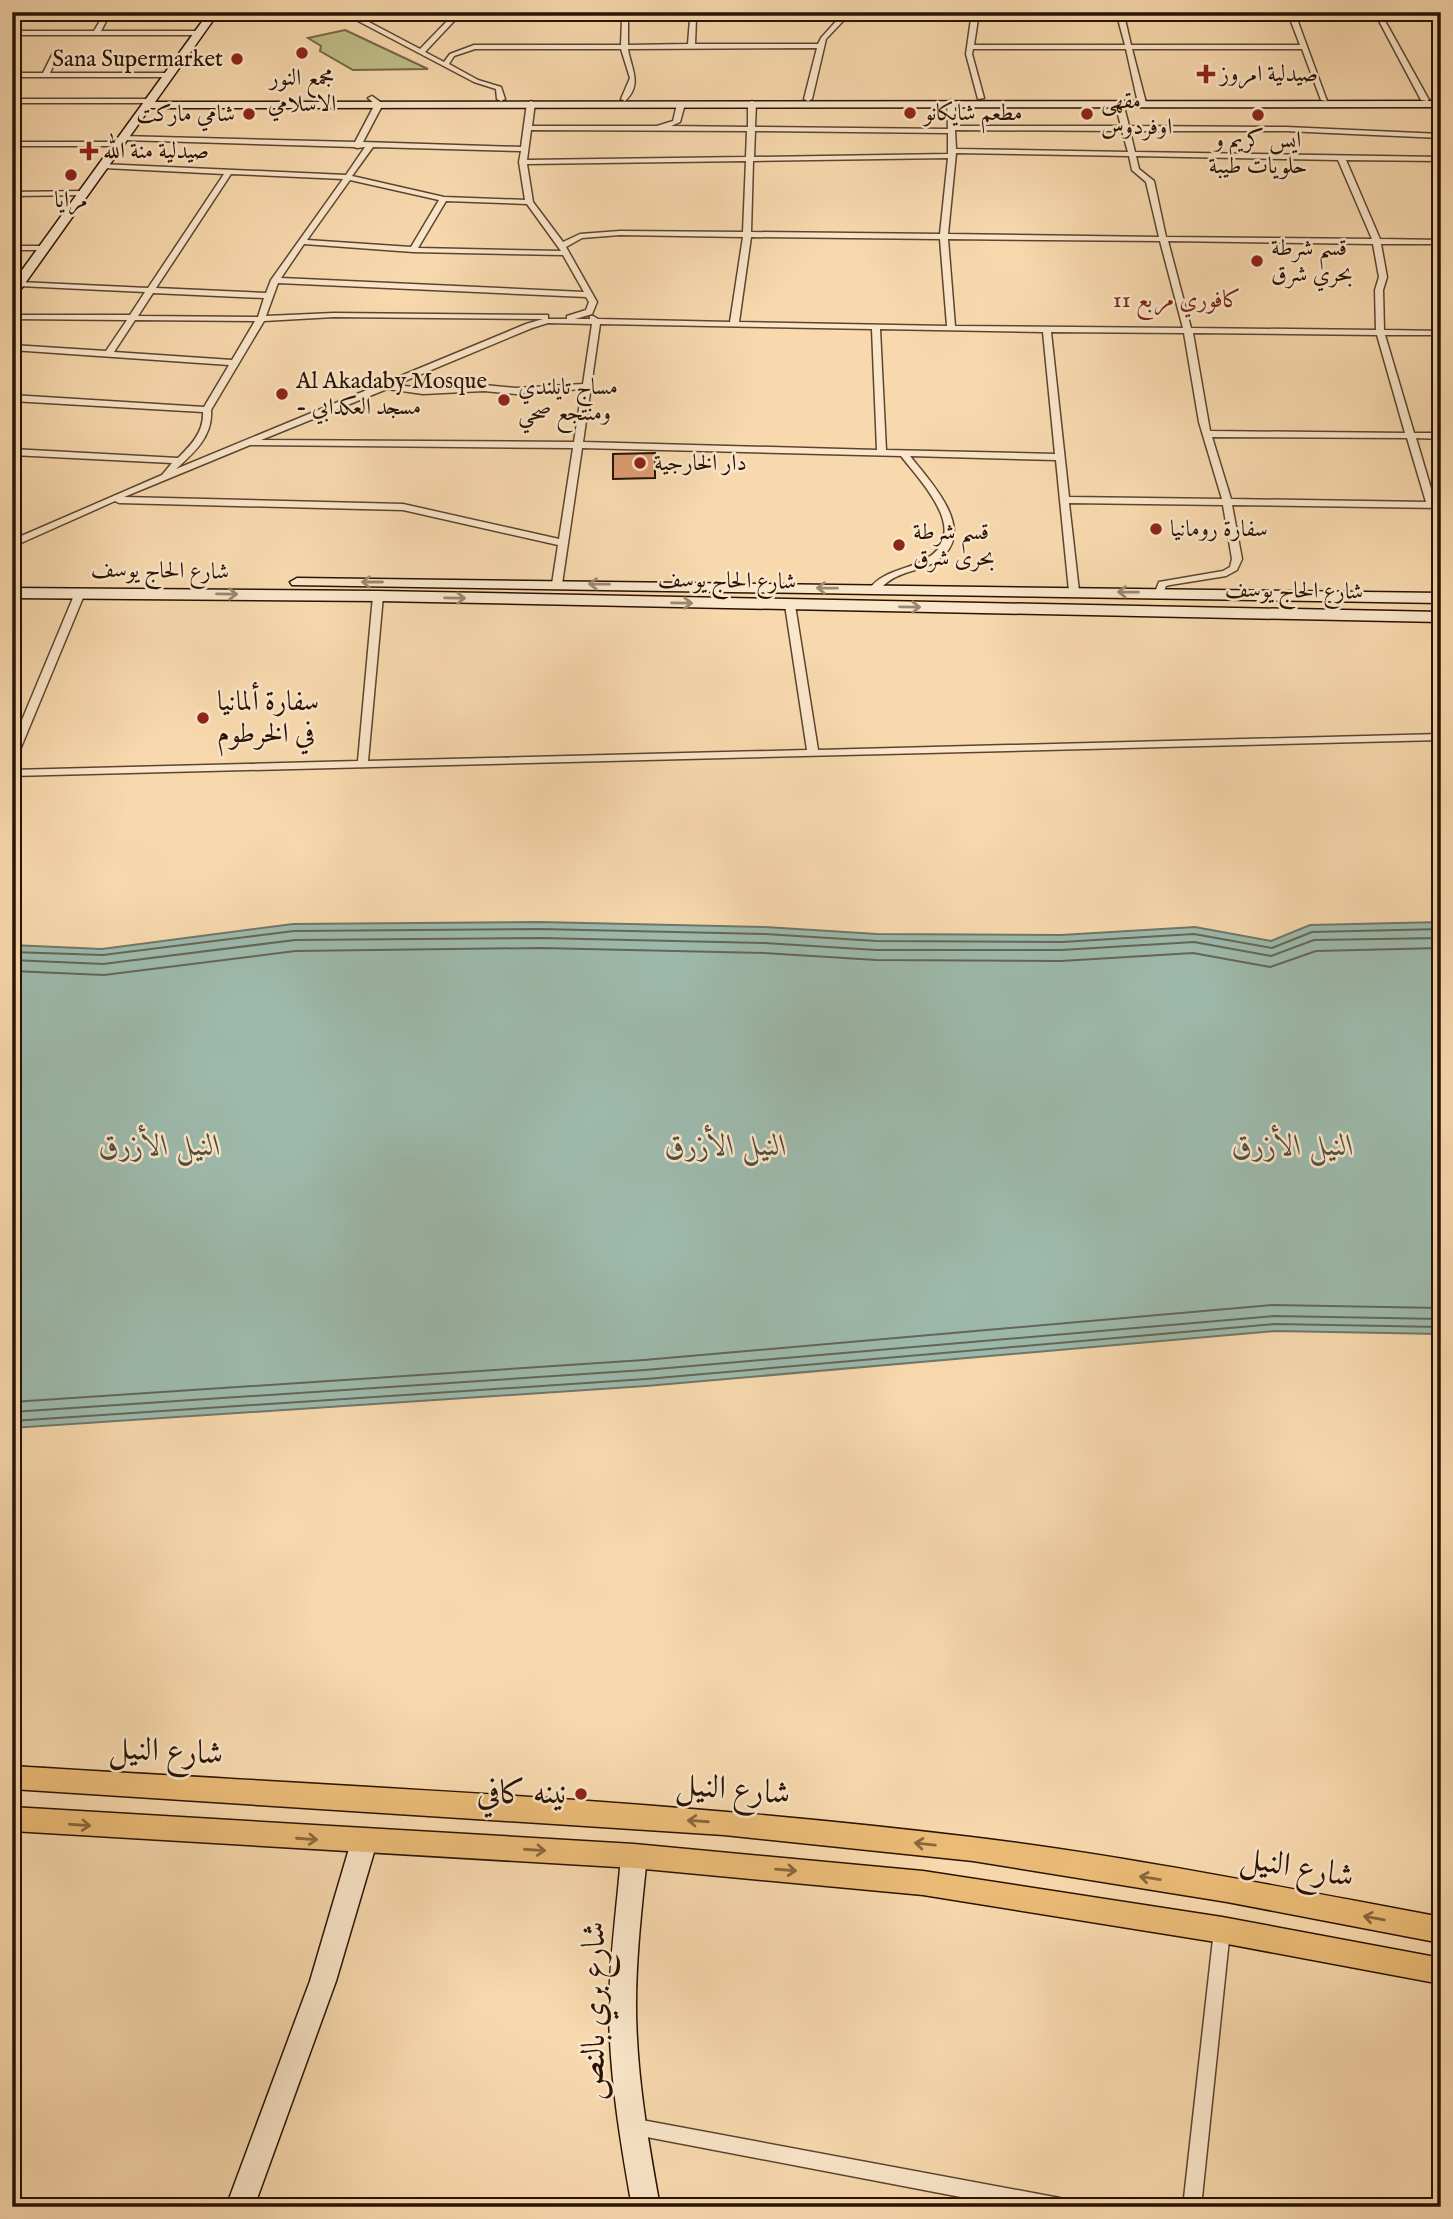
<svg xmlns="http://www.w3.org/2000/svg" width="1453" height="2219" viewBox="0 0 1453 2219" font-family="'IM FELL English',Amiri,serif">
	<rect width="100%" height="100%" fill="#f8d9ae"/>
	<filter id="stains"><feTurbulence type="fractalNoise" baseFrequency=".00286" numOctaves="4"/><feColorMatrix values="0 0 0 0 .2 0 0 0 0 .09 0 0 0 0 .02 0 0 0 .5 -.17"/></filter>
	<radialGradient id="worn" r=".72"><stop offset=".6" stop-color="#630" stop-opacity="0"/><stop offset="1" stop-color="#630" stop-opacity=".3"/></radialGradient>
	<path fill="#c0be88" stroke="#746846" stroke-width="2" d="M345,30l83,39 -75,1 -33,-19 1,-5 -13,-8z"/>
	<path fill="#9dbaad" stroke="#6f7769" stroke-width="2" d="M540,922l225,5 112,7 184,1 134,-8 76,14 39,-16 131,-3v412l-165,-3 -630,55 -634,42v-483l90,4 191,-25z"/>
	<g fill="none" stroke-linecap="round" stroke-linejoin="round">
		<g stroke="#636658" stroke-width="2">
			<path d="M12,952l91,3 191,-24 246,-2 225,5 112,7 185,1 132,-8 78,14 40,-16 129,-3"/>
			<path d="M12,960l91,4 192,-24 245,-2 224,5 113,7h184l133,-8 77,14 43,-16 127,-2"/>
			<path d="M12,971l92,4 191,-24 245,-3 224,5 112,7 185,1 132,-8 77,14 46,-16 125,-3"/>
			<path d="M12,1402l632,-42 629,-55 168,3"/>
			<path d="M12,1412l633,-42 629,-54 167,3"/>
			<path d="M12,1421l634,-42 629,-55 166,3"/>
		</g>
	</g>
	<path fill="#dc9b71" stroke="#291203" stroke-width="2" d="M655,453v25l-42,1v-25z"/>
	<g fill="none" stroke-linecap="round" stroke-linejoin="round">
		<g stroke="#5d442e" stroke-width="3">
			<g id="street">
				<path d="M105,12h6l-10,19h98l3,2 -3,2h-187v-4h82z"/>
				<path d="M341,12h9l70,37 29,-30 -76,-7 80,3 2,-3h6l-1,3h657v-3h6l1,3h317v4h-57l45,81 -2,1 -6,-1 -43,-81h-81l30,82 -6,-1 -19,-51h-170l14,54 -4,2 -4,-2 -12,-54h-153l-1,5 12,44 -6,1 -12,-45 5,-35h-126l-19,20 -14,60 -4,2 -4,-2 13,-51 -189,1c3,20 15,35 -3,52l-4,-2 9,-21 -9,-29h-146l-21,7 -5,8 29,16 23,7 4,12 -4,2 -4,-2 -1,-10 -22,-7zM456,19h166l-1,26h-147l-24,9 -6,8 -19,-10zM628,19h62l-2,25 -60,1zM696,19h142l-17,19 -3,6h-123zM978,19h140l7,26h-151zM1125,19h165l10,26h-169z"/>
				<path d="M57,49l3,2 -10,22h118l3,2 -3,2h-156v-4h31l11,-22z"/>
				<path d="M372,96l11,8 -20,38 158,5 6,-44 4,-2 4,2 -3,23h125l16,-5 4,-17 4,-2 4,2 -5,18 -9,4 77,1v-24l4,-2 4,2 -1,24 193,2 -1,-27 4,-2 4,2v24h166l-6,-23 4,-2 4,2 6,23 157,1 155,7v4l-155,-7h-156l5,21 306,5v4l-95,-1 34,79 61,1v4h-60l6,33 -4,13 1,40 57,1v4h-56l29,98h27v6l-25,-1 19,64h6v6l-209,-3 10,54 -5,11 -11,6 -56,9 -4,1 -3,8 -3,1 -5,-3 4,-10 64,-11 7,-4 2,-8 -9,-54 -154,-2 10,88 -5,3 -5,-3 -13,-131 -146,-4c18,23 63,69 35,98 -13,14 -33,15 -49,23 -8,3 -14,11 -22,15l-5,-3c13,-16 29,-18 47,-25 61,-25 9,-77 -15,-108l-319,-8 -20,136 -5,3 -5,-3 6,-39 -155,-35 -284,-7 -4,-2 -103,46v-7l150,-65 10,-12 -160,-8v-6l166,9c13,-13 26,-26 25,-46l-191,-11v-6l192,12 25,-42 -217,-15v-5l94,6 21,-31 -115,-1v-4h118l15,-23 -126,-6 -4,-2 4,-2 129,6 76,-114 -120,-6h-3v-4l245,11 19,-28 -8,1 -3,-1 -230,-7h-3v-4l234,6 20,-38 -7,-6zM531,130l216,1 -1,26 -219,3zM955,130l167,1 6,21 -172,-3zM755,131l193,2v21l-194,3zM373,147l148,4 -2,11 6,38 -81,-3 -92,-21zM956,153l173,3 3,14 14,12 13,55 -211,-3zM1136,156l202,4 34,79 -206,-2 -12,-56 -15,-12zM948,158l-8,76 -189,-2 2,-71zM746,161l-3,71 -123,-1 -40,3 -17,8 -30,-40 -6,-38zM231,174l112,5 -72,101 -5,13 -110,-5zM350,180l89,20 -28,47 -104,-7zM446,201l81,3 34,47 -143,-3zM620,235l123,2 -13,85 -132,-3 -5,-3h-3v3h-15l17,-5 5,-12 -31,-55 16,-9zM751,237l189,2 7,87 -208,-4zM948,239l212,2 23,87 -228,-2zM1168,241l205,3 6,33 -4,13 1,40 -185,-2zM304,244l109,8 150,3 21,37 -303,-14zM278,283l308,14 3,5 -3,8 -19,6v3h-19v-4h-3l-211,-2 -68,3zM153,293l111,5 -6,19 -120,-1zM334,317l209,2 -17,5 -350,145c18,-16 37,-33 35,-59l53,-89zM135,320l120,1 -23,39 -118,-8zM548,323l44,1 -9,60 -67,4 -32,-3 -61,3 -28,-3 137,-57zM600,324l272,5 5,121 -294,-8zM880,329l163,3 12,122 -169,-4zM1051,332l133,1 15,89 23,77 -153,-2zM1193,333l184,2 28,98 -195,-2zM387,389l36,5 61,-3 32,3 66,-5 -8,53 -313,-2zM1212,437l195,1 19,64 -195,-3zM250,445l323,3 -14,91 -156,-35 -279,-7z"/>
				<path d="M12,99h137l4,2 -4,2h-137z"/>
				<path d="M12,142h107l4,2 -4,2h-107z"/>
				<path d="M84,191h3v4l-75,1v-4z"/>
				<path d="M12,246h33l4,2 -4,2h-33z"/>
				<path d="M80,590l5,3 -68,164 -5,3v-16l63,-151z"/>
				<path d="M378,593l5,3 -15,165 439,-11 -22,-145 5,-3 5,3 23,145 623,-16v6l-1429,36v-6l346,-9 15,-165z"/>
				<path d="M1222,1923l6,2 2,5 -29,277h-18l31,-277 2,-5z"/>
				<path d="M631,2118l429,80 6,3 3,6h-56l-382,-73 -6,-2 -3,-6 3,-6z"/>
			</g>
		</g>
		<g stroke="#291203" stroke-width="3">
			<g id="secondary">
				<path d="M209,12h10l-64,90 1286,-1v6l-1291,1 -134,188 -4,1v-13z"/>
				<path d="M297,578l1144,15v10l-1149,-18 -2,-3z"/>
				<path d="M12,588l366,3 1063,21v10l-1063,-21 -366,-3z"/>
				<path d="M364,1831l9,3 4,8 -41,139 -82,226h-28l84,-226 41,-139 4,-8z"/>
				<path d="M634,1845l9,3 4,8c-5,50 -11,99 -11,149 0,68 12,135 24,202h-28c-12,-67 -23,-134 -23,-202 1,-50 8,-99 12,-149l4,-8z"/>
			</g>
		</g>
		<g stroke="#291203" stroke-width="3">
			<g id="primary">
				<path d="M12,1766c320,20 641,32 959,71 157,19 314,51 470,80v26l-214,-41 -254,-41 -249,-26 -712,-46z"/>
				<path d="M12,1807l622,37 289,27 299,46 219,41v26l-219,-41 -299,-48 -289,-27 -622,-37z"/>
			</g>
		</g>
		<use href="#street" fill="#fae6ca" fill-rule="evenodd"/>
		<use href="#secondary" fill="#fae6ca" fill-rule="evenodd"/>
		<use href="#primary" fill="#ecbc77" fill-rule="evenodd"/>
	</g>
	<defs><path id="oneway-shaft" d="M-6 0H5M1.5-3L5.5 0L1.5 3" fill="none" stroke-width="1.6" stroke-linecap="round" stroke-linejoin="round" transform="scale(1.75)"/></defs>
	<g stroke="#9c8770">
		<use href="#oneway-shaft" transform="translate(372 582) rotate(-180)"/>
		<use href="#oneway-shaft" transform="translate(599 584) rotate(-179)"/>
		<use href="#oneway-shaft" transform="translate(827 588) rotate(-179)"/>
		<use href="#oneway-shaft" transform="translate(1128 592) rotate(-179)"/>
		<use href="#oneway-shaft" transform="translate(227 594) rotate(1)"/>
		<use href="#oneway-shaft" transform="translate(455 598) rotate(1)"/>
		<use href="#oneway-shaft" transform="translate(682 603) rotate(1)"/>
		<use href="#oneway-shaft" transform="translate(910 607) rotate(1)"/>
	</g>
	<g stroke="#8a673d">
		<use href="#oneway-shaft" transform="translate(698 1821) rotate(-176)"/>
		<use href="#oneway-shaft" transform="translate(80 1825) rotate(4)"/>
		<use href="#oneway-shaft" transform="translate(307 1839) rotate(4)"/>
		<use href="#oneway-shaft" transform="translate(925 1844) rotate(-174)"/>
		<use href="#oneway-shaft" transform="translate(535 1850) rotate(4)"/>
		<use href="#oneway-shaft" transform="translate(786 1870) rotate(5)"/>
		<use href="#oneway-shaft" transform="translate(1150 1878) rotate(-171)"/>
		<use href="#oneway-shaft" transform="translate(1374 1918) rotate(-170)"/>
	</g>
	<g fill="#8f2418" stroke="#fae6ca" stroke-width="2.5">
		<circle cx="302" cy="53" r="7"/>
		<circle cx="237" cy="59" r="7"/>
		<path d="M1202.5 63.5h7v7h7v7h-7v7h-7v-7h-7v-7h7z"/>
		<circle cx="910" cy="113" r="7"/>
		<circle cx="249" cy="114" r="7"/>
		<circle cx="1087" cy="114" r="7"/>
		<circle cx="1258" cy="115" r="7"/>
		<path d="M85.5 140.5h7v7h7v7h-7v7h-7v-7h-7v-7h7z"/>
		<circle cx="71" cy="175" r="7"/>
		<circle cx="1257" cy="261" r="7"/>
		<circle cx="282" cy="394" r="7"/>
		<circle cx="504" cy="400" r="7"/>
		<circle cx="640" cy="463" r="7"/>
		<circle cx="1156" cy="529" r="7"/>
		<circle cx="899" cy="545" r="7"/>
		<circle cx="203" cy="718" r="7"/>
		<circle cx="581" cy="1794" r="7"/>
	</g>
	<g text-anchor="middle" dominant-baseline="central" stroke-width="5" stroke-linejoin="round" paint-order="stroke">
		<g font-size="23" fill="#291203" stroke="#fae6ca" text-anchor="start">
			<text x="223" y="59" text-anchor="end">Sana Supermarket</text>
			<text x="1220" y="74">صيدلية امروز</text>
			<text x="302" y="78" text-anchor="middle">مجمع النور<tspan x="302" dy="26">الاسلامي</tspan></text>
			<text x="1101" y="101">مقهى<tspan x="1101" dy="26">اوفردوس</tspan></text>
			<text x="924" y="113">مطعم شايكانو</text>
			<text x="235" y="114" text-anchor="end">شامي ماركت</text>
			<text x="1258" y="140" text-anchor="middle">ايس كريم و<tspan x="1258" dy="26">حلويات طيبة</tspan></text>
			<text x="103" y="151">صيدلية منة الله</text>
			<text x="71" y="200" text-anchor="middle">مرايا</text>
			<text x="1271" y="248">قسم شرطة<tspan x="1271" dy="26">بحري شرق</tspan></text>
			<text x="296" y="381">Al Akadaby Mosque<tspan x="296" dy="26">- مسجد العكدابي</tspan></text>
			<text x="518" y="387">مساج تايلندي<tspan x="518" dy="26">ومنتجع صحي</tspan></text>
			<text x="654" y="463">دار الخارجية</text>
			<text x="1170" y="529">سفارة رومانيا</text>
			<text x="913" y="532">قسم شرطة<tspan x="913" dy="26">بحرى شرق</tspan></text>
		</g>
		<g font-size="23" fill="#291203" stroke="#fae6ca">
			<text transform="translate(160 571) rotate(1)">شارع الحاج يوسف</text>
			<text transform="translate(727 581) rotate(1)">شارع الحاج يوسف</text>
			<text transform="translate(1294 591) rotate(1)">شارع الحاج يوسف</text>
		</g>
		<g font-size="24" fill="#7a1f14" stroke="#fae6ca">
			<text x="1177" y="300">كافوري مربع 11</text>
		</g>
		<g font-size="28" fill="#291203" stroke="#fae6ca" text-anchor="start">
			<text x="217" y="702">سفارة ألمانيا<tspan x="217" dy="32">في الخرطوم</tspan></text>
		</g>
		<g font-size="30" font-style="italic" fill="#524d3e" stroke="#fae6ca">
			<text x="160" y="1147">النيل الأزرق</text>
			<text x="726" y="1147">النيل الأزرق</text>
			<text x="1293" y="1147">النيل الأزرق</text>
		</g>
		<g font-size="33" fill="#291203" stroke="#fae6ca">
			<text transform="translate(166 1752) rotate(3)">شارع النيل</text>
			<text transform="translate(733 1790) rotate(5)">شارع النيل</text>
			<text transform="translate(1297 1868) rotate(10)">شارع النيل</text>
			<text transform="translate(595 2011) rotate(-90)">شارع بري بالنص</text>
		</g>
		<g font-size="33" fill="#291203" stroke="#fae6ca" text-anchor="end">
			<text x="567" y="1794">نينه كافي</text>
		</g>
	</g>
	<rect width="1453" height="2219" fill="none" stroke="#f8d9ae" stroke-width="42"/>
	<rect x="14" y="14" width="1425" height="2191" fill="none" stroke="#291203" stroke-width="3.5"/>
	<rect x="21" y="21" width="1411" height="2177" fill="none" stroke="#291203" stroke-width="2"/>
	<rect width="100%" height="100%" filter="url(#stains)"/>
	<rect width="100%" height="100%" fill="url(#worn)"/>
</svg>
